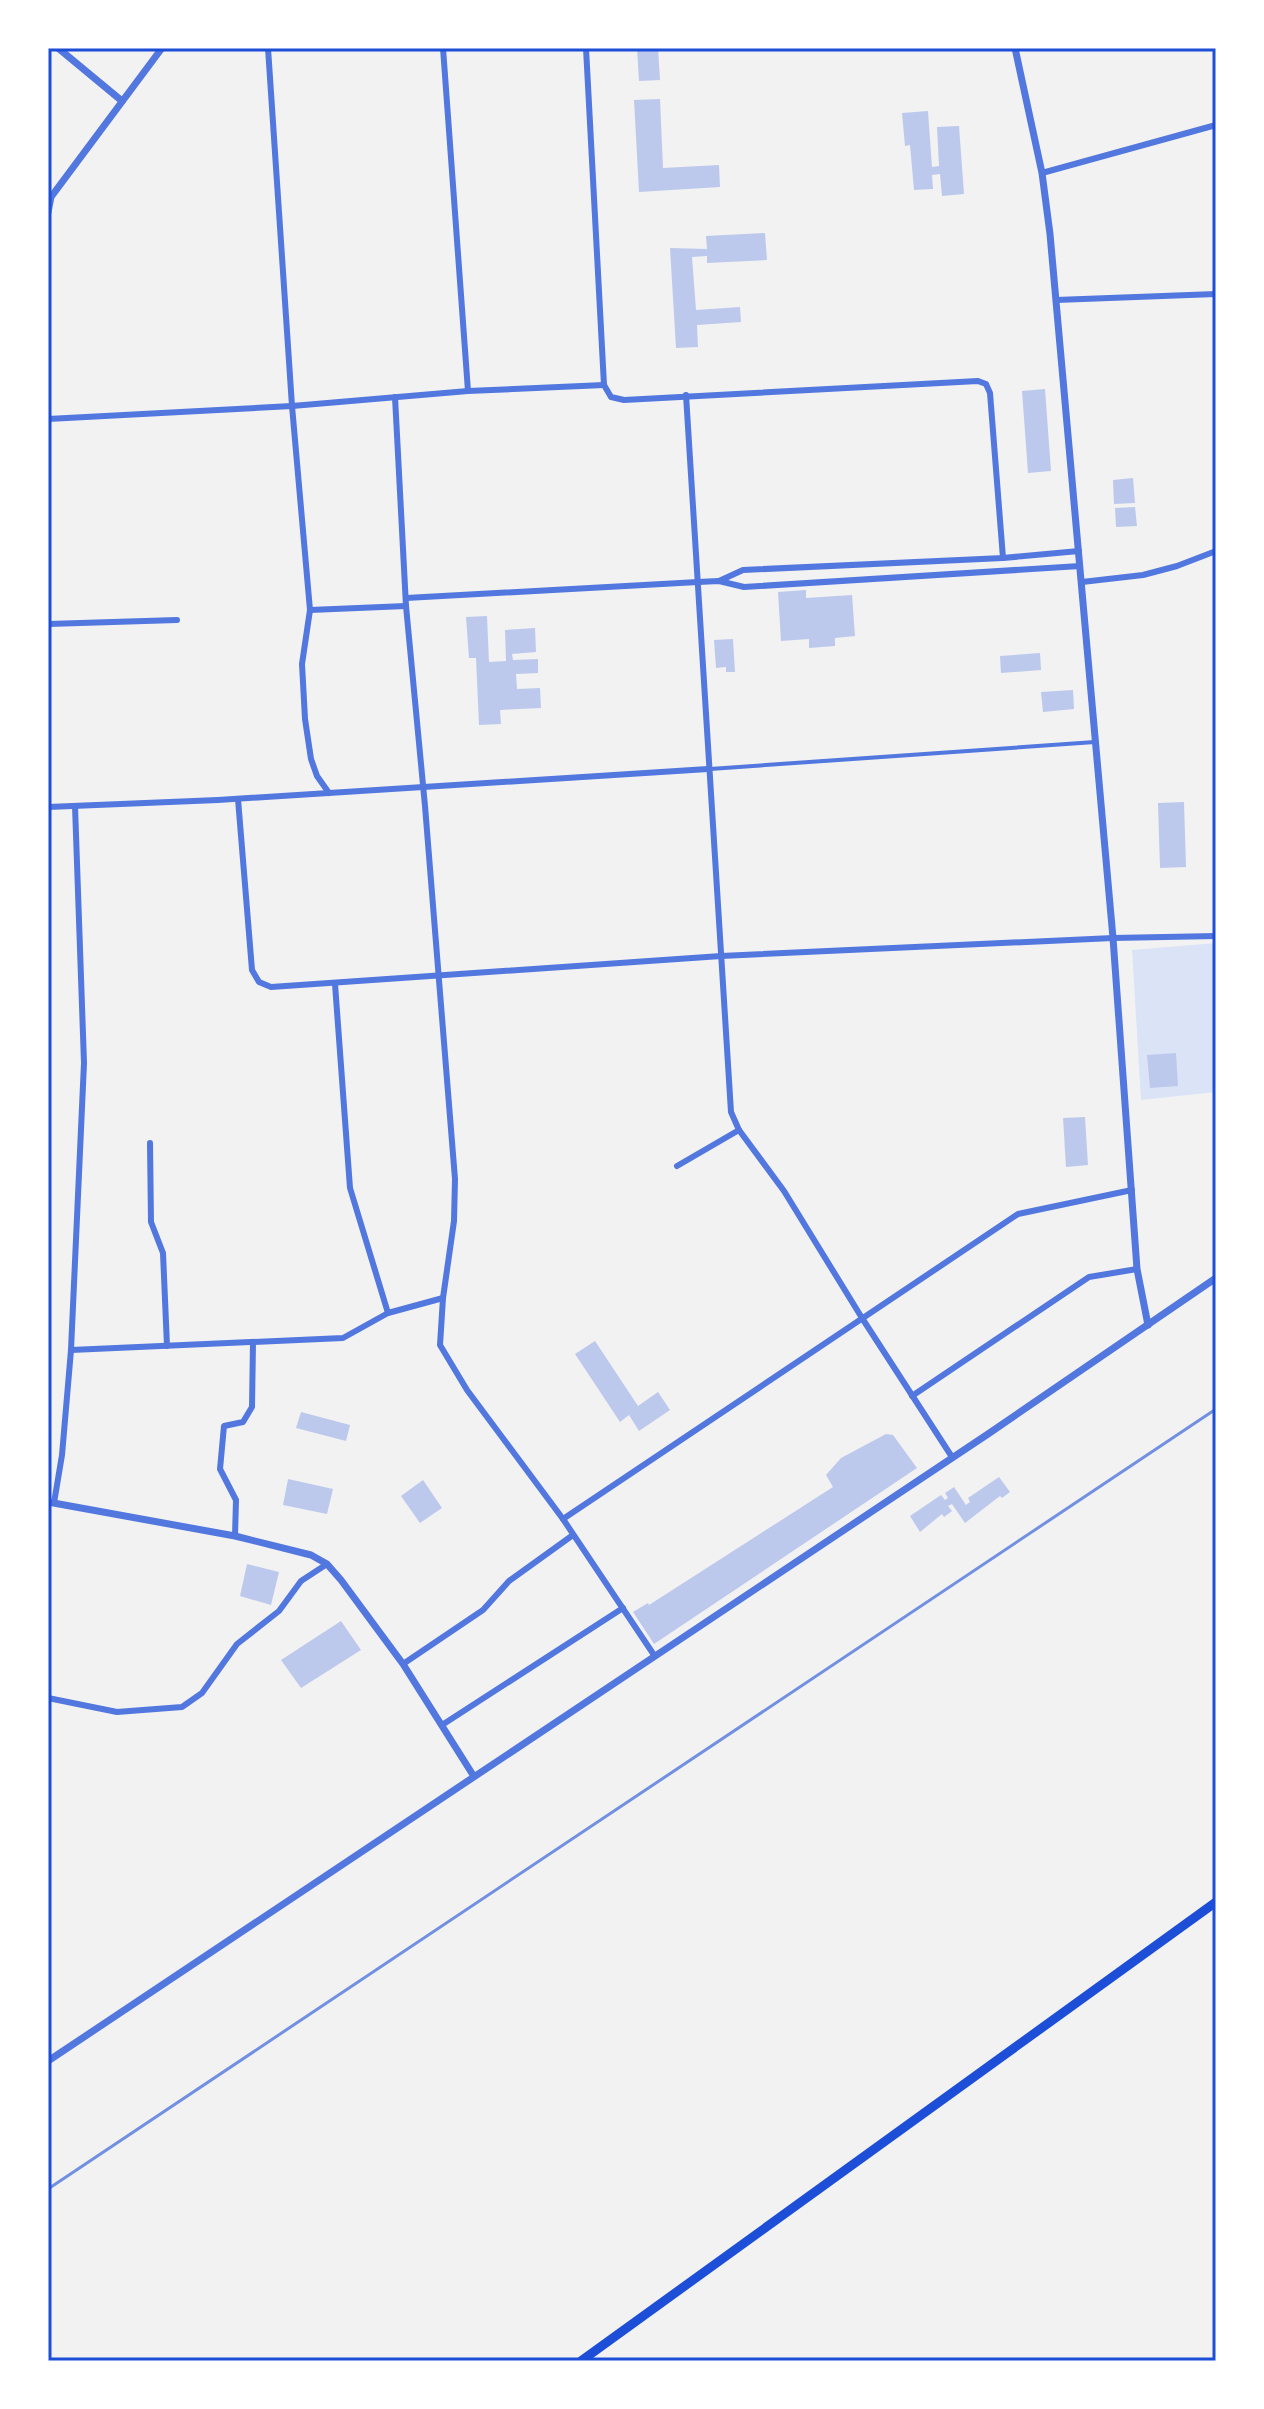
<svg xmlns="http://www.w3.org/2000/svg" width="1264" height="2409" viewBox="0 0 1264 2409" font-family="'Fira Sans',sans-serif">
	<rect width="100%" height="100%" fill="#f2f2f2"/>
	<path fill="#dbe4f7" d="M1216,943v149l-75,8 -9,-150z"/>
	<g fill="#bdc9ec">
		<path d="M637,48h21l2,32 -21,1z"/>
		<path d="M660,99l3,69 56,-3 1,22 -81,5 -5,-92z"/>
		<path d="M928,111l4,56 7,-1 -2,-39 22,-1 5,68 -22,2 -2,-22 -8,1 1,14 -19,1 -4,-45 -5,1 -3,-33z"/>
		<path d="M765,233l2,27 -60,3v-7l-15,1 4,53 44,-3 1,15 -44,3 1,22 -22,1 -6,-100 37,1 -1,-13z"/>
		<path d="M1045,389l6,82 -23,2 -6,-82z"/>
		<path d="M1133,478l2,25 -21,1 -1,-24z"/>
		<path d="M1135,507l2,19 -21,1 -1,-19z"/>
		<path d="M806,590v8l46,-3 3,41 -20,2v8l-26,2v-9l-28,2 -3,-49z"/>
		<path d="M487,616l2,46 17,-1 -1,-31 30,-2 1,24 -24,2 1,6 25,-1v14l-22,1 1,15 23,-1 1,20 -41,2 1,14 -22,1 -3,-67h-7l-3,-41z"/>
		<path d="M733,639l2,33h-9v-5l-10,1 -2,-28z"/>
		<path d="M1040,653l1,17 -40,3 -1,-17z"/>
		<path d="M1073,690l1,19 -31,3 -2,-20z"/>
		<path d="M1184,802l2,65 -26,1 -2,-65z"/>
		<path d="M1176,1053l2,33 -28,2 -3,-33z"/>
		<path d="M1085,1117l3,48 -22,2 -3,-49z"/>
		<path d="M595,1341l43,65 20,-14 12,18 -31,21 -10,-16 -9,7 -45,-68z"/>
		<path d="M301,1412l49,13 -4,16 -50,-13z"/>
		<path d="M886,1434l7,1 24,33 -263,176 -21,-32 15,-9 1,2 184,-118 -7,-12 15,-17z"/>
		<path d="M999,1477l11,15 -8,6 -2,-2 -35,27 -13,-19 -4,2 4,5 -8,6 -2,-3 -22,18 -10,-16 31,-21 4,5 3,-2 -3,-5 9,-6 12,18 4,-3 -2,-4z"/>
		<path d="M288,1479l45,10 -6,25 -44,-9z"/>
		<path d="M423,1480l19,28 -22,15 -19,-27z"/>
		<path d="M247,1564l32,8 -8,33 -31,-9z"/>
		<path d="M341,1621l20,29 -60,38 -20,-28z"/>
	</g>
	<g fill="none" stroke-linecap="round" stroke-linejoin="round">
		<path stroke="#5277de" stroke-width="4" d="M710,769l385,-27"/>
		<g stroke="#5277de" stroke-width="6">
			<path d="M268,48l24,358 18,204 -8,54 3,55 6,40 6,17 12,17"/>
			<path d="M443,48l25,343"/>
			<path d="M586,48l18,337 7,12 13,3 354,-19 8,3 4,9 13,165"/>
			<path d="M1042,173l174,-48"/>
			<path d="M1056,300l160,-6"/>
			<path d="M686,395l45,717 8,18 45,61 78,127 90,139"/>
			<path d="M395,397l11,209 19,200 30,373 -1,42 -11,77 -3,47 27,45 96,129 91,136"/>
			<path d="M48,419l244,-13 176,-15 136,-6"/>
			<path d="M719,581l24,-11 260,-12 76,-7"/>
			<path d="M1082,582l61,-7 34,-9 39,-15"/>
			<path d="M406,598l292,-16 21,-1 25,6 336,-21"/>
			<path d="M310,610l96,-4"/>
			<path d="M48,624l129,-4"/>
			<path d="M238,799l14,171 7,12 12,5 450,-31 392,-18 103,-2"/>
			<path d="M48,807l170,-7 490,-31"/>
			<path d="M335,984l15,204 38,125"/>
			<path d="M150,1143l1,79 12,31 4,93"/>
			<path d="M677,1166l62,-36"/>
			<path d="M71,1350l272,-12 45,-25 55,-15"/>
			<path d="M912,1396l177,-119 48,-8"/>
			<path d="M54,1503l8,-48 9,-105 13,-287 -9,-257"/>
			<path d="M563,1519l455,-305 114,-24"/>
			<path d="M235,1536l1,-36 -16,-31 4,-43 19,-4 9,-15 1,-65"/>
			<path d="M403,1664l80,-54 26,-29 64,-46"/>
			<path d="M48,1698l69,14 65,-5 20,-14 35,-49 42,-33 22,-30 26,-17"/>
			<path d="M442,1725l181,-117"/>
		</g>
		<g stroke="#5277de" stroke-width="7">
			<path d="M58,48l64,53"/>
			<path d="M1015,48l27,125 8,61 63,704 24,331 11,56"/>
			<path d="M48,212l3,-15 111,-149"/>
			<path d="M48,1502l187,34 76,19 16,9 14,16 62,84 70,111"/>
			<path d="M48,2061l940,-627 228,-156"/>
		</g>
		<path stroke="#1d4ed8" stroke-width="9" d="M581,2361l635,-459"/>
		<path stroke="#7290e2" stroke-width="3" d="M48,2189l1168,-780"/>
	</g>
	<rect width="1264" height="2409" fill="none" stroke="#ffffff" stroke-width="100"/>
	<rect x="50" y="50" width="1164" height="2309" fill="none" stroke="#1d4ed8" stroke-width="3"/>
</svg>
